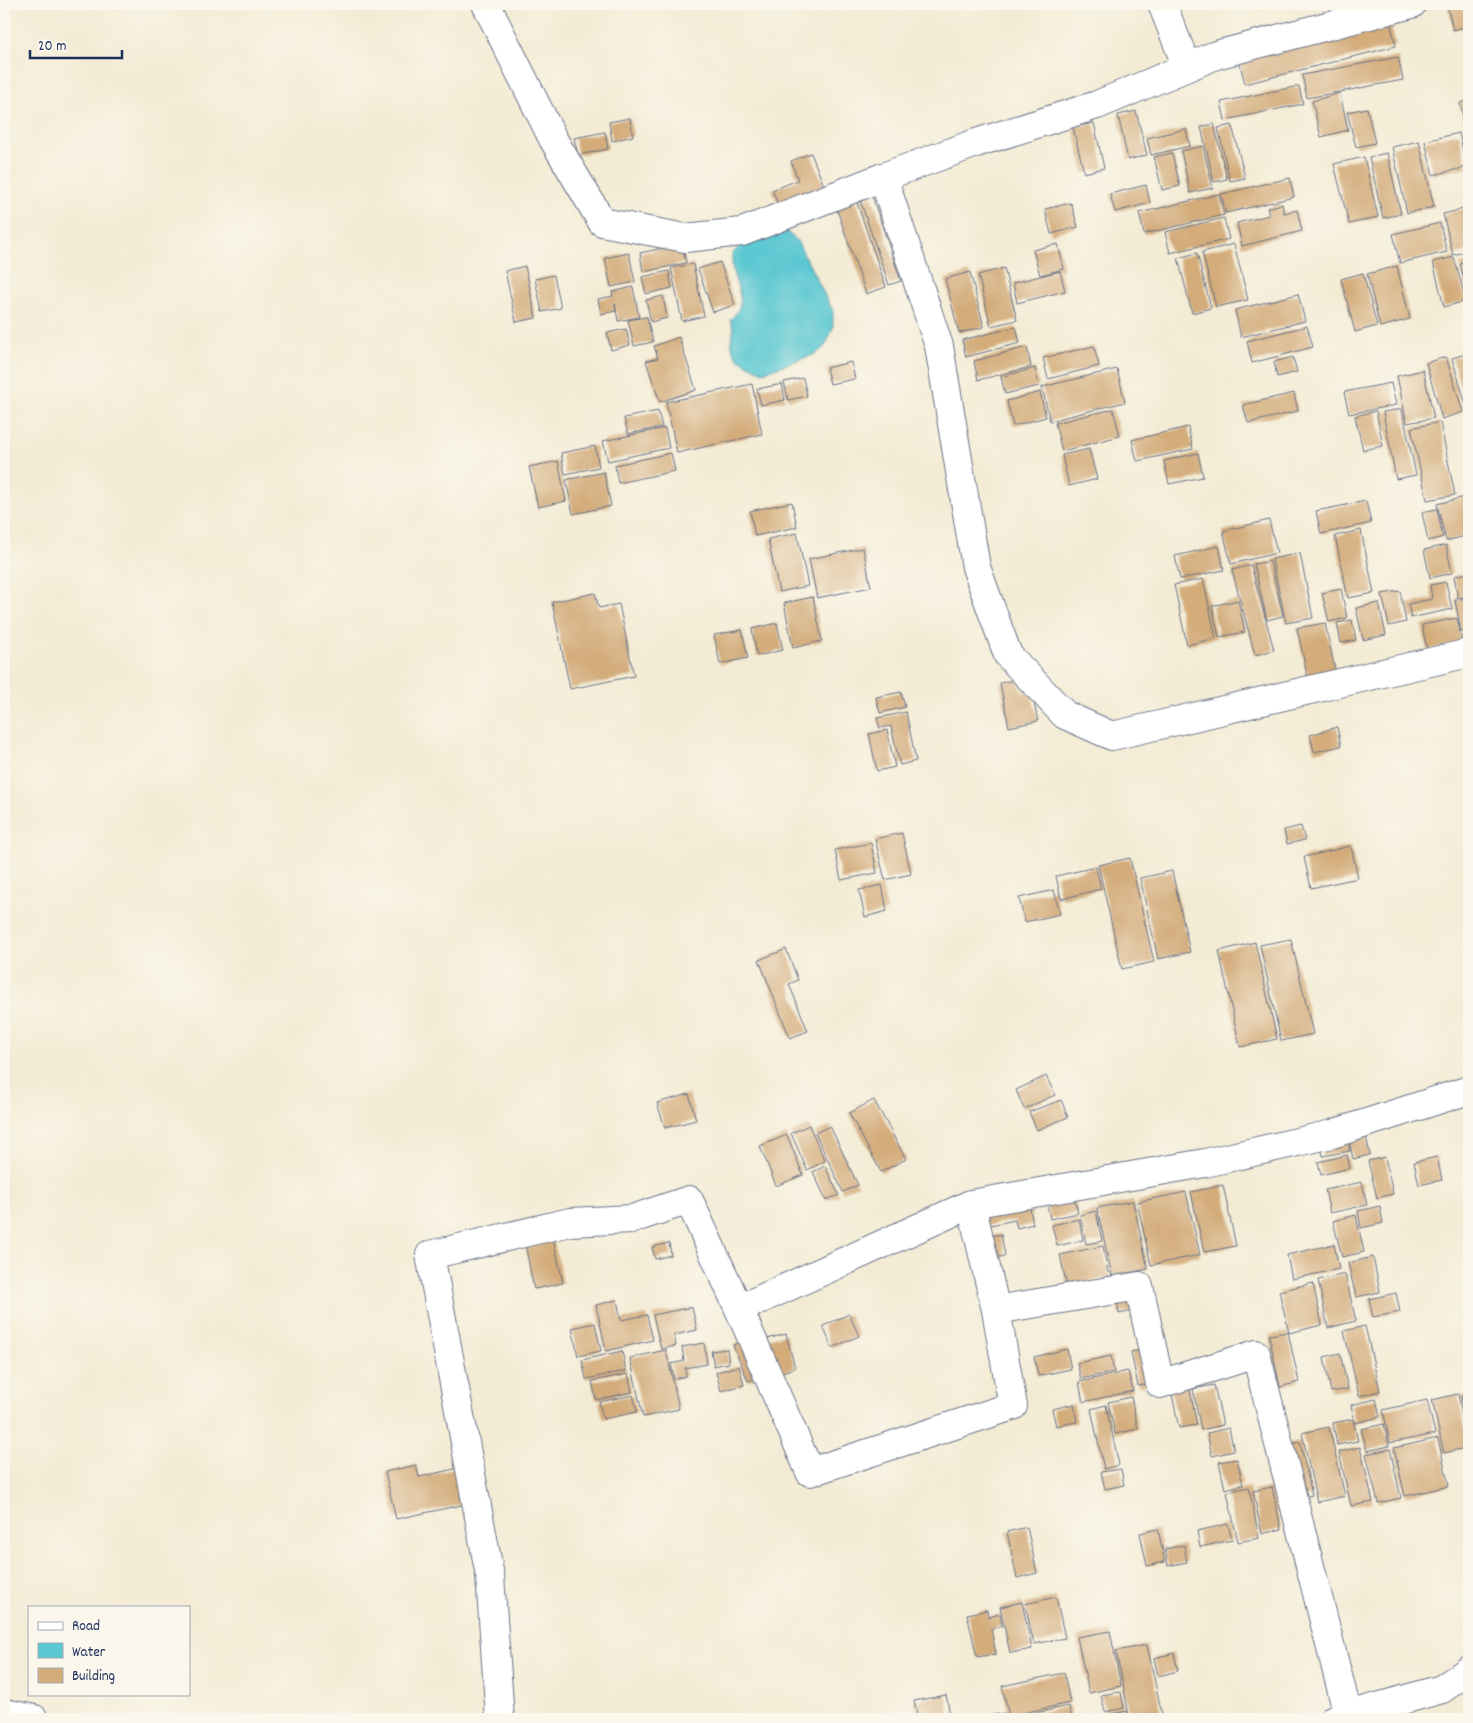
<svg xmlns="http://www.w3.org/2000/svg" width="1473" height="1723" viewBox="0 0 1473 1723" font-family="Dekko,sans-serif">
	<rect width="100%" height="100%" fill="#fbf7ec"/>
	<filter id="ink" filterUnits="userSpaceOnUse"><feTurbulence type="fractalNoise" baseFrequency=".02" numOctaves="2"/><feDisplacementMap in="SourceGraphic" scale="10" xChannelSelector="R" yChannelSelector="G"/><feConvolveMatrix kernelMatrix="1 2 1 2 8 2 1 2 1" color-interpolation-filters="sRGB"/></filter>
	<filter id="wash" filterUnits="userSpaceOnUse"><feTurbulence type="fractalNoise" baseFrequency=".0096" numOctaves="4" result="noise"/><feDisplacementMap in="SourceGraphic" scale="20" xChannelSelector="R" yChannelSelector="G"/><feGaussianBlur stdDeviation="1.12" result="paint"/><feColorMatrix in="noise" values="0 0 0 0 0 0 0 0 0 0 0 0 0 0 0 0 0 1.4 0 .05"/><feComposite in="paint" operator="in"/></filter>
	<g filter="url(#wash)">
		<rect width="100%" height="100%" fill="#f3ebd4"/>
		<path fill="#5bc8d2" stroke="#3b7c98" d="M776,230l11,2 10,9 36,70v17l-8,18 -9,8 -53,18c-21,-10 -38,-16 -29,-43l-4,-9c19,-18 7,-28 3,-49 -1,-5 -1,-11 -1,-17l14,-15z"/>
		<g id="blocks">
			<g fill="#d3ac7a">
				<path d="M1469,4v22l-16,4 -6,-25z"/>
				<path d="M1389,18l7,28 -151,38 -7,-28z"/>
				<path d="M1398,57l5,23 -96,18 -5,-23z"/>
				<path d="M1299,86l4,18 -78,16 -4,-18z"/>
				<path d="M1340,93l8,37 -27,7 -9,-36z"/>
				<path d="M1469,100v20l-5,1 -4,-18z"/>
				<path d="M1367,108l8,35 -19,4 -9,-35z"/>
				<path d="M1136,111l11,44 -19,5 -10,-45z"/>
				<path d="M630,118l3,18 -21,5 -3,-19z"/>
				<path d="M1094,123l10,45 -20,5 -11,-46z"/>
				<path d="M1214,124l13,55 -13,3 -13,-55z"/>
				<path d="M1232,125l13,53 -15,3 -12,-53z"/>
				<path d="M1186,129l4,17 -39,9 -4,-17z"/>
				<path d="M605,132l3,17 -30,6 -4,-17z"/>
				<path d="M1459,133l8,34 -34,8 -8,-34z"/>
				<path d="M1419,141l15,66 -27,6 -15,-66z"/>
				<path d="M1203,146l10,42 -23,5 -9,-42z"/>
				<path d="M811,153l15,38 -46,18 -8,-19 26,-10 -7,-19z"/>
				<path d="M1172,153l8,33 -18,4 -8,-33z"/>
				<path d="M1387,153l14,61 -18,4 -14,-61z"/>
				<path d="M1364,157l14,60 -29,7 -15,-60z"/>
				<path d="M1290,178l4,19 -68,16 -5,-19z"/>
				<path d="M1146,185l4,18 -35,9 -5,-18z"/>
				<path d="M854,194l32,93 -20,7 -32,-93z"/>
				<path d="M1219,194l5,21 -80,19 -5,-21z"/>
				<path d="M872,196l29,85 -12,4 -29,-85z"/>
				<path d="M1071,203l7,24 -27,7 -6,-25z"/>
				<path d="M1282,204l2,9 13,-3 5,21 -60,15 -5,-23 32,-8 -2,-7z"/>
				<path d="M1463,209l6,28v14l-16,4 -10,-41z"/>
				<path d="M1224,218l5,21 -59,14 -5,-21z"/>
				<path d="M1440,223l7,29 -47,11 -7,-29z"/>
				<path d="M682,244l4,19 -43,9 -3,-19z"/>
				<path d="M1058,244l6,25 -24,6 -7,-25z"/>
				<path d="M1234,244l14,56 -32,7 -14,-55z"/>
				<path d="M629,253l6,29 -24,5 -6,-29z"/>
				<path d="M1197,253l14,55 -19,5 -14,-55z"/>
				<path d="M1454,257l12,44 -22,6 -11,-45z"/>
				<path d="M720,262l15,43 -22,7 -15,-43z"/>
				<path d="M1469,262v36l-9,-34z"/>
				<path d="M693,264l11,52 -22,5 -11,-53z"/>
				<path d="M525,266l11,52 -20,4 -11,-51z"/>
				<path d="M1397,266l13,53 -30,8 -13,-53z"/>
				<path d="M1004,268l13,52 -26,6 -13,-51z"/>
				<path d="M669,271l3,17 -26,6 -4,-17z"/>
				<path d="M1060,271l5,20 -48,12 -4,-20z"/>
				<path d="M970,272l14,55 -25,6 -14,-54z"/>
				<path d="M1363,273l14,53 -22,6 -14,-53z"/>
				<path d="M554,275l7,33 -19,4 -7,-33z"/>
				<path d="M633,287l6,30 -21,4 -3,-17 1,7 -15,3 -3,-15 15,-3 -1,-4z"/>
				<path d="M1298,294l7,27 -64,16 -6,-27z"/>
				<path d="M663,296l4,22 -16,4 -5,-22z"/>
				<path d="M647,317l6,25 -19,4 -6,-26z"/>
				<path d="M1307,326l6,21 -61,16 -5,-22z"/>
				<path d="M1016,327l4,16 -54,14 -4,-17z"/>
				<path d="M626,329l4,16 -19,5 -4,-17z"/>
				<path d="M679,337l17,53 -36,12 -14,-41 12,-3 -4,-12z"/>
				<path d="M1094,346l5,20 -51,13 -5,-21z"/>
				<path d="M1027,347l4,20 -53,13 -4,-19z"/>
				<path d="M1469,353v61l-17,-56z"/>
				<path d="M1293,357l4,15 -20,5 -3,-15z"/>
				<path d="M1446,357l17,55 -21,7 -16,-56z"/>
				<path d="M851,362l4,17 -25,5 -4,-16z"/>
				<path d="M1035,368l4,18 -34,8 -4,-17z"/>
				<path d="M1117,369l8,33 -75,19 -8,-34z"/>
				<path d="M1423,370l11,48 -27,5 -10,-47z"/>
				<path d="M803,378l4,18 -19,4 -4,-18z"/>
				<path d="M1391,383l5,22 -47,9 -5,-22z"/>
				<path d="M752,384l10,50 -85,19 -11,-51z"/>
				<path d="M782,384l3,16 -24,5 -4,-16z"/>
				<path d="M1040,392l6,25 -33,9 -6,-25z"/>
				<path d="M1294,393l4,18 -50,12 -5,-18z"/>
				<path d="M1113,409l7,27 -58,15 -7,-28z"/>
				<path d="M1402,409l14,66 -20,4 -13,-67z"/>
				<path d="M658,411l4,16 -34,7 -4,-16z"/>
				<path d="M1376,411l7,35 -20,4 -8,-34z"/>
				<path d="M1440,422l15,73 -28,5 -16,-72z"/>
				<path d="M1188,427l5,22 -56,12 -5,-21z"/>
				<path d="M665,428l4,20 -61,13 -5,-20z"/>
				<path d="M595,446l4,21 -34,7 -4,-21z"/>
				<path d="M1089,449l8,30 -28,7 -7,-31z"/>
				<path d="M671,453l4,18 -57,12 -3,-18z"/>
				<path d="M1198,453l5,24 -34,7 -5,-23z"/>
				<path d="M558,461l8,40 -28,6 -9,-40z"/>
				<path d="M604,472l7,34 -38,8 -7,-34z"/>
				<path d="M1469,496v39l-23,6 -9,-37z"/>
				<path d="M1366,501l5,22 -50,11 -5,-23z"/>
				<path d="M792,502l5,25 -42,9 -5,-25z"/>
				<path d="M1437,509l6,28 -15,4 -6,-29z"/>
				<path d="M1269,520l8,33 -46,11 -8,-33z"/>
				<path d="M1361,530l13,63 -26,5 -13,-62z"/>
				<path d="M797,533l11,53 -29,6 -11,-53z"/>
				<path d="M1446,545l6,28 -22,5 -6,-28z"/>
				<path d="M1219,546l5,24 -44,9 -5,-23z"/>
				<path d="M863,548l8,39 -54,11 -8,-39z"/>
				<path d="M1300,553l13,65 -27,5 -14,-64z"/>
				<path d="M1270,561l13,55 -16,4 -13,-56z"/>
				<path d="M1251,565l23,85 -19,5 -23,-85z"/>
				<path d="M1469,573v23l-11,2 -4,-22z"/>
				<path d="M1203,579l13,59 -29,7 -13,-60z"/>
				<path d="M1446,582l6,27 -41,9 -3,-14 24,-5 -2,-14z"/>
				<path d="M1341,589l6,29 -18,4 -7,-29z"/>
				<path d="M1400,591l6,31 -17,4 -7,-32z"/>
				<path d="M595,593l4,15 20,-4 15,72 -64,13 -18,-87z"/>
				<path d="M813,597l9,44 -29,7 -9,-45z"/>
				<path d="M1469,598v32l-8,2 -6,-32z"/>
				<path d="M1238,600l7,32 -26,5 -7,-31z"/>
				<path d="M1379,603l7,32 -23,5 -7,-32z"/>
				<path d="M1457,618l5,24 -35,8 -5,-25z"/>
				<path d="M1352,620l4,20 -15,3 -4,-20z"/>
				<path d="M777,623l6,27 -26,6 -5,-27z"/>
				<path d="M1325,623l11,51 -28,6 -11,-52z"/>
				<path d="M742,630l6,28 -28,6 -6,-29z"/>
				<path d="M1019,679l3,13 9,-2 7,31 -29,6 -9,-44z"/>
				<path d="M901,692l4,15 -25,6 -4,-16z"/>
				<path d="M906,712l10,49 -16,4 -9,-39 -11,2 -3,-10z"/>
				<path d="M1337,727l4,19 -27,6 -4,-17z"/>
				<path d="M887,730l8,37 -18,4 -8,-37z"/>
				<path d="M1301,826l4,14 -18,4 -3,-14z"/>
				<path d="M902,833l9,41 -26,6 -10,-41z"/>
				<path d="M871,843l6,30 -36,7 -6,-30z"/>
				<path d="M1351,846l7,32 -47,10 -7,-31z"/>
				<path d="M1130,858l24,104 -32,7 -24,-104z"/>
				<path d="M1096,867l5,22 -40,10 -5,-23z"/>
				<path d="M1172,871l18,81 -32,7 -18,-81z"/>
				<path d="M882,885l5,26 -22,6 -6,-27z"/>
				<path d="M1054,890l6,24 -35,8 -6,-24z"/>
				<path d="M1291,939l22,95 -32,7 -21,-96z"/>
				<path d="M1255,942l22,97 -37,8 -21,-96z"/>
				<path d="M786,949l12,31 -9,4 19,47 -18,7 -31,-78z"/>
				<path d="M1046,1076l9,19 -31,14 -8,-19z"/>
				<path d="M689,1094l7,26 -31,8 -8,-25z"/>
				<path d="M874,1100l32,59 -25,13 -32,-59z"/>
				<path d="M1061,1100l7,17 -31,13 -8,-18z"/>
				<path d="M809,1125l16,36 -18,9 -16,-37z"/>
				<path d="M830,1126l28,59 -15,7 -28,-59z"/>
				<path d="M1365,1131l5,24 -17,4 -5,-24z"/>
				<path d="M787,1135l16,40 -27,11 -16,-40z"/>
				<path d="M1347,1137l3,14 -27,5 -3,-14z"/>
				<path d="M1347,1155l3,13 -29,7 -3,-13z"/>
				<path d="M1385,1157l8,37 -16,4 -9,-37z"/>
				<path d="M1437,1157l5,23 -23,5 -5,-23z"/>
				<path d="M825,1166l14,29 -13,5 -13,-28z"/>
				<path d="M1362,1182l5,23 -37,8 -5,-23z"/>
				<path d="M1223,1185l13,61 -32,6 -13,-60z"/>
				<path d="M1186,1192l14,63 -49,10 -14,-63z"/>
				<path d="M1073,1193l5,20 -28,6 -4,-20z"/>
				<path d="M1028,1198l5,26 -16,4 -2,-8 -29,6 -4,-19z"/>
				<path d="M1133,1201l15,68 -36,7 -15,-68z"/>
				<path d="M1380,1206l3,17 -22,5 -3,-17z"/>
				<path d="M1096,1211l6,30 -16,3 -6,-29z"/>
				<path d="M1356,1215l8,37 -22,5 -9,-36z"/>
				<path d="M1079,1219l4,21 -26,6 -5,-21z"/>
				<path d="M552,1233l11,50 -29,6 -10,-50z"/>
				<path d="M1001,1234l4,22 -19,4 -5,-22z"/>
				<path d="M669,1243l2,12 -16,4 -3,-12z"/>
				<path d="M1334,1244l5,25 -47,10 -5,-24z"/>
				<path d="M1103,1246l6,31 -42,9 -7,-31z"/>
				<path d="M1373,1257l7,35 -24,5 -8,-34z"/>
				<path d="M1345,1274l11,47 -28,7 -10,-48z"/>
				<path d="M1313,1283l9,42 -33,8 -10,-42z"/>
				<path d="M1396,1293l4,19 -27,5 -4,-18z"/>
				<path d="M1138,1295l3,14 -22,5 -2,-15z"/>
				<path d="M617,1300l4,20 26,-5 6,25 -47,11 -10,-46z"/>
				<path d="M692,1307l5,23 -23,5 2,11 -15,3 -8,-34z"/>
				<path d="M849,1314l10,22 -27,12 -9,-22z"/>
				<path d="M595,1323l6,28 -23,5 -6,-28z"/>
				<path d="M1365,1326l15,65 -21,5 -15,-65z"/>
				<path d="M1288,1332l11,50 -19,5 -11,-52z"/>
				<path d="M786,1334l9,34 -23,7 -9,-35z"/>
				<path d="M748,1339l15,36 -15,6 -15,-36z"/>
				<path d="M704,1343l3,21 -22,4 1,8 -12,3 -3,-15 13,-3 -2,-14z"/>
				<path d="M1149,1348l7,35 -18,3 -7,-34z"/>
				<path d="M727,1349l2,14 -15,3 -3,-15z"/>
				<path d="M1067,1349l4,20 -33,7 -4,-19z"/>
				<path d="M666,1350l13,59 -36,8 -13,-59z"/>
				<path d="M622,1351l4,20 -40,8 -4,-19z"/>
				<path d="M1340,1353l8,36 -17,3 -7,-35z"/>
				<path d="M1111,1356l3,16 -33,7 -4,-16z"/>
				<path d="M739,1366l5,19 -23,6 -5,-19z"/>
				<path d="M1128,1371l5,20 -50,11 -4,-20z"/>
				<path d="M628,1374l4,18 -36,8 -4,-19z"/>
				<path d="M1188,1381l9,44 -18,3 -9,-43z"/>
				<path d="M1214,1385l9,40 -22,5 -8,-41z"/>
				<path d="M1458,1394l11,53 -25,6 -12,-53z"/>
				<path d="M1469,1394v36h-1l-7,-34z"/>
				<path d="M633,1395l4,17 -34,7 -4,-17z"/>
				<path d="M1131,1397l7,32 -23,5 -7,-32z"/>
				<path d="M1376,1399l4,18 -25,6 -4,-18z"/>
				<path d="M1427,1400l8,34 -45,9 -7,-33z"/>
				<path d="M1074,1404l3,18 -21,4 -4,-17z"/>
				<path d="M1106,1405l13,60 -15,4 -13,-60z"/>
				<path d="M1353,1419l5,22 -21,4 -4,-22z"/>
				<path d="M1384,1424l5,22 -22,5 -6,-22z"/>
				<path d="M1329,1427l16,69 -28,6 -15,-69z"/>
				<path d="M1229,1428l5,23 -22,5 -5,-23z"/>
				<path d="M1438,1438l11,48 -44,10 -11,-48z"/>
				<path d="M1300,1442l12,53 -16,4 -12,-54z"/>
				<path d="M1360,1447l13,55 -22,4 -12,-54z"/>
				<path d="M1390,1449l11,49 -23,5 -12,-49z"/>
				<path d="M1237,1459l6,26 -18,4 -6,-27z"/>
				<path d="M416,1465l3,12 49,-11 8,36 -80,17 -11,-47z"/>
				<path d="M1121,1469l3,16 -19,4 -4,-17z"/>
				<path d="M1249,1487l10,51 -21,4 -11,-50z"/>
				<path d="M1272,1487l9,42 -19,5 -9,-43z"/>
				<path d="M1228,1524l4,16 -32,7 -3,-16z"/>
				<path d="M1027,1527l10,46 -20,5 -10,-46z"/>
				<path d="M1158,1529l7,33 -18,4 -7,-33z"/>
				<path d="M1184,1545l3,17 -19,4 -3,-17z"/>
				<path d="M1056,1597l9,41 -31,6 -9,-40z"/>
				<path d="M1022,1602l10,47 -22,4 -10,-46z"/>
				<path d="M987,1610l1,7 12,-3 2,12 -11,3 5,25 -19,3 -10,-43z"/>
				<path d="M1110,1631l11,55 -32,7 -12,-56z"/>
				<path d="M1147,1645l16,74h-33l-14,-68z"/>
				<path d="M1174,1653l4,18 -20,5 -4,-18z"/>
				<path d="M1064,1673l6,30 -61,13 -7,-30z"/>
				<path d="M1121,1692l3,16 -19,4 -4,-17z"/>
				<path d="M946,1695l5,24h-33l-4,-18z"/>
				<path d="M1069,1706l3,13h-36l-1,-6z"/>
				<path d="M1127,1711l1,8h-21l-1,-4z"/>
				<path d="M1004,1713l1,6h-29v-1z"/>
			</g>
		</g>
	</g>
	<g filter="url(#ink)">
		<use href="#blocks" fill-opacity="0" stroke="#677187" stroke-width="1"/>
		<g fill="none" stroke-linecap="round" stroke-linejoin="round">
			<g stroke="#677187" stroke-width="30">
				<g id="minor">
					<path d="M486,4l67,135 49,83 83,16 57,-6 141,-55"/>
					<path d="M1162,4l25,63"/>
					<path d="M1412,4l-196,51 -119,50 -121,38 -93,34 56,169 37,221 32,88 57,60 47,21 357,-83"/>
					<path d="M739,1309l71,163 203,-66 -17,-96 -25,-106"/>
					<path d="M996,1310l143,-24 21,98 96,-30 92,361"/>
					<path d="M4,1713l30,6"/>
					<path d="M500,1719l-10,-143 -60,-321 140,-33 62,-3 57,-19 50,109 232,-105 234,-41 127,-29 137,-44"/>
					<path d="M1334,1719l108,-30 27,-19"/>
				</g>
			</g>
			<use href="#minor" stroke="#fff" stroke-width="28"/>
		</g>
	</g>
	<rect width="1473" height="1723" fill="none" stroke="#fbf7ec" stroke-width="20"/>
	<rect x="28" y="1606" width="162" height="90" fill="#fbf7ec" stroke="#a1a7b3"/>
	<rect x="38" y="1622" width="25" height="8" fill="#ffffff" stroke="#a1a7b3"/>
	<text x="72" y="1630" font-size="15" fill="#1b2f5e">Road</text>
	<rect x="38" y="1643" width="25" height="15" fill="#5bc8d2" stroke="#a1a7b3"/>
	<text x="72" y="1656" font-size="15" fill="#1b2f5e">Water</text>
	<rect x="38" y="1668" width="25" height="15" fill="#d3ac7a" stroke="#a1a7b3"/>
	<text x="72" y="1680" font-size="15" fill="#1b2f5e">Building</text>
	<path d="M30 50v8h92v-8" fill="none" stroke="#1b2f5e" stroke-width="2.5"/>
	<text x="38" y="50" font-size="15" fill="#1b2f5e" stroke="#fbf7ec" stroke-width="4" paint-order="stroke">20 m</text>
</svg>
